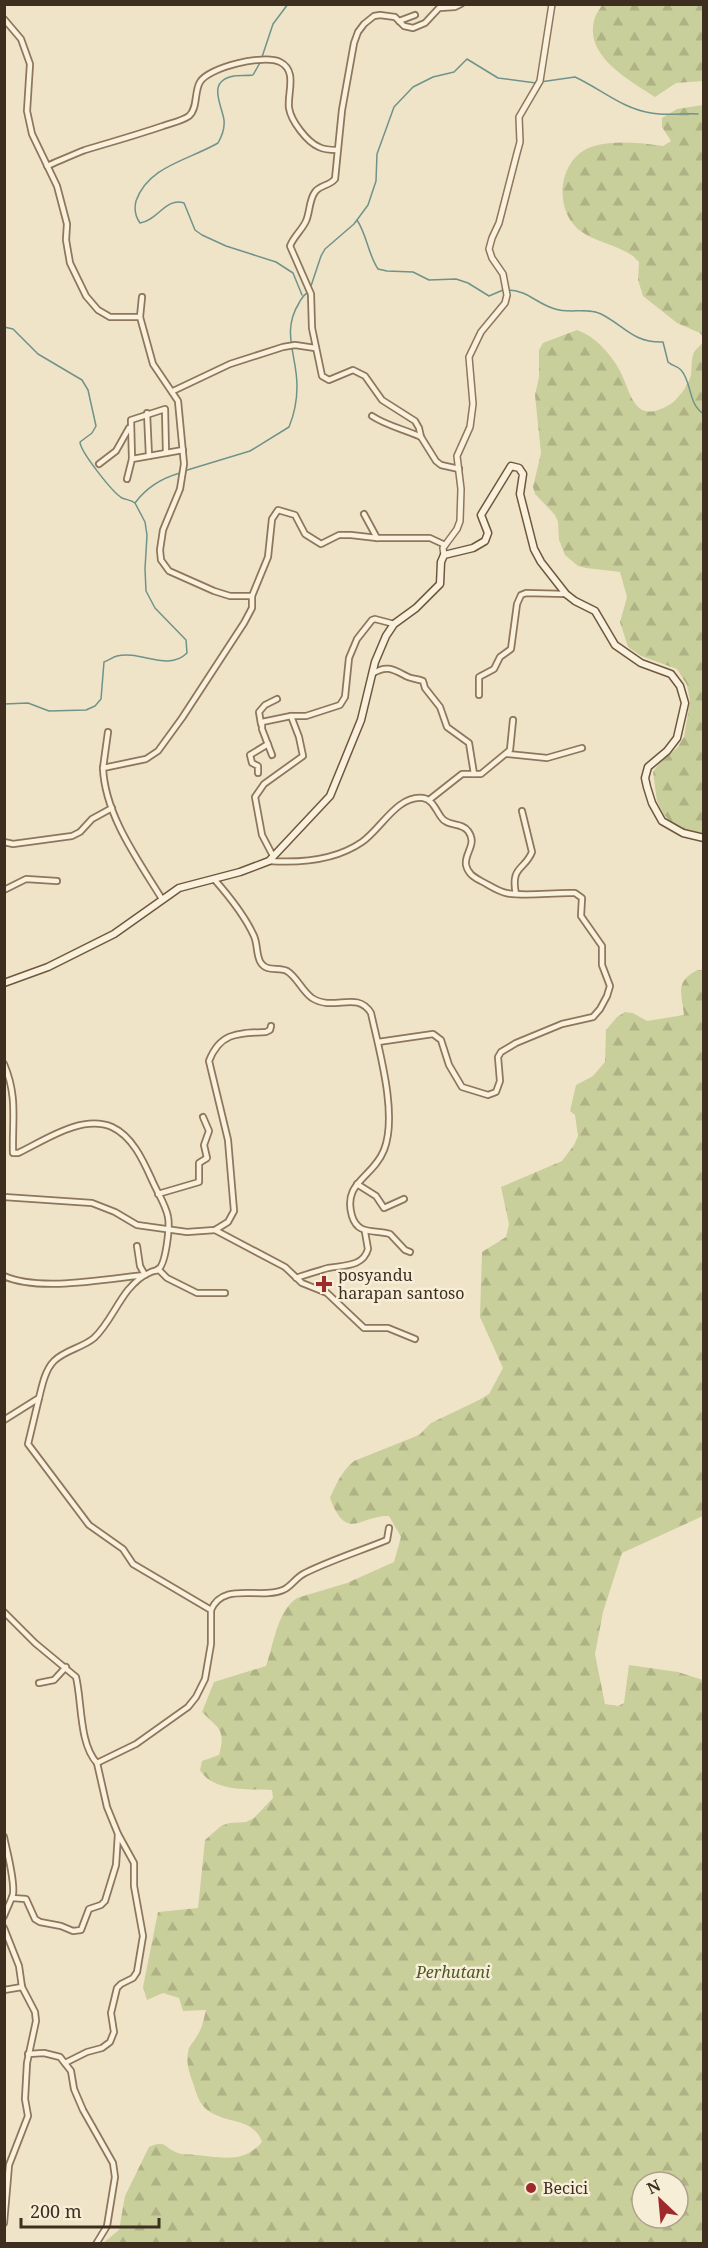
<svg xmlns="http://www.w3.org/2000/svg" width="708" height="2248" viewBox="0 0 708 2248" font-family="'Noto Serif',serif">
	<defs>
		<pattern id="forest-firs" width="22" height="20" patternUnits="userSpaceOnUse" patternTransform="scale(1.5)"><rect width="22" height="20" fill="#c9cf9b"/><path d="M5 1l3.5 6h-7zM16 11l3.5 6h-7z" fill="#aeb285"/></pattern>
	</defs>
	<rect width="100%" height="100%" fill="#f0e4c8"/>
	<g fill="url(#forest-firs)" fill-rule="evenodd">
		<path d="M602,5h101v76l-27,2 -21,14c-24,-16 -70,-40 -61,-76 1,-5 5,-11 8,-16z"/>
		<path d="M703,105h1l-1,232 -3,-4 -23,-10 -34,-27 -5,-16 1,-18 -6,-6c-16,-11 -40,-15 -54,-26 -27,-23 -20,-74 15,-84 23,-6 47,-3 69,0l8,-5 -9,-14v-9l15,-9z"/>
		<path d="M577,330c19,7 33,23 43,41 12,24 14,54 49,34 8,-4 20,-21 22,-30 1,-7 0,-16 3,-23 2,-3 7,-7 9,-10v491h-1l-18,-2 -7,-4 -13,-12 -7,-14 -4,-29 7,-10 17,-14 7,-11 6,-36 -3,-16 -10,-16 -36,-13 -13,-9 -8,-25 7,-25 -7,-25 -34,-4 -8,-2 -13,-11 -6,-15 -1,-18 -3,-7 -20,-21 -2,-7 8,-34 -6,-58 4,-18v-27l4,-7z"/>
		<path d="M698,970h6l-1,546 -81,37 -19,59 -8,42 10,50 13,2 6,-3 5,-38 49,7 25,8v563h-600l16,-13 6,-34 24,-49c18,-8 14,1 29,6 5,2 12,1 18,2 25,2 47,9 66,-13 -9,-26 -39,-17 -57,-34 -7,-7 -9,-16 -12,-25 -4,-10 -7,-20 -5,-31 1,-7 6,-10 9,-16 5,-7 7,-18 9,-26l-23,1 -4,-13 -16,-5 -16,7 -4,-13 15,-75 40,-4 7,-68 16,-14 8,-3 17,-1 8,-4 19,-20 -1,-8c-23,-1 -59,2 -72,-20l2,-9 17,-6c7,-26 0,-26 -17,-43l12,-30 52,-16c8,-22 11,-55 31,-68l50,-15 47,-21 7,-25 -12,-21c-29,-1 -42,27 -59,-18 6,-14 12,-27 24,-37l65,-26 12,-12 48,-23 10,-6 14,-26 -23,-51 2,-65 24,-15 3,-13 -8,-37 61,-26 12,-16 4,-9 -3,-21 -5,-4 6,-26 17,-9 12,-14 1,-32 11,-13 8,-5 8,1 14,8 37,-6c-2,-21 -10,-34 14,-45zM642,2182h36v36h-36z"/>
	</g>
	<g fill="none" stroke-linecap="round" stroke-linejoin="round">
		<g stroke="#6f938a" stroke-width="1.5">
			<path d="M262,57l11,-33 15,-20"/>
			<path d="M261,61l-8,14c-6,1 -13,0 -19,1 -28,5 -12,29 -10,44 1,9 -2,16 -6,23 -29,17 -70,23 -82,58 -2,8 -1,15 4,22 17,-2 26,-26 44,-20l11,27 7,5 24,11 50,16 17,11 9,22"/>
			<path d="M540,82l35,-5c26,12 48,32 76,36 16,3 32,0 47,1"/>
			<path d="M357,220c10,15 11,34 21,49l9,2 26,1 16,8 27,-1 12,4 21,13 14,-6"/>
			<path d="M310,289l11,-33 4,-7 29,-25 14,-19 8,-24 1,-27 17,-47 19,-20 20,-10 21,-5 13,-13 31,19 38,5"/>
			<path d="M508,290c19,0 29,14 47,19 15,5 32,-2 46,5 24,12 32,29 62,28l5,20c4,4 10,4 13,8 11,12 7,35 23,44"/>
			<path d="M4,327l9,2 25,25 44,26 6,10 8,36 -4,7 -12,9c0,9 32,50 42,56 5,2 9,2 13,5"/>
			<path d="M184,471l66,-20 39,-24c5,-12 8,-28 8,-41 0,-31 -16,-54 2,-83 3,-5 3,-7 8,-10"/>
			<path d="M4,704l24,-1 21,8 37,-1 9,-4 6,-7 3,-37c5,-2 9,-5 13,-6 23,-6 51,16 70,-3l-1,-13 -31,-32 -9,-17 -1,-22 2,-34 -2,-13 -10,-19c11,-15 27,-25 45,-30"/>
		</g>
		<g stroke="#8d765c" stroke-width="8">
			<g id="minor">
				<path d="M4,19l17,20 9,25 -3,47 5,23 25,52 10,38 -1,16 4,23 16,33 12,14 12,7h30"/>
				<path d="M399,21l16,-6"/>
				<path d="M47,166c12,-5 25,-11 38,-16 26,-8 52,-15 78,-24 8,-3 19,-5 26,-10 9,-8 5,-24 11,-34 9,-15 64,-28 80,-20 18,9 7,31 9,46 2,13 18,34 30,39 6,3 12,3 18,3"/>
				<path d="M142,297l-2,20 13,47 25,37 6,63 -4,25 -17,41 -3,20 1,10 8,11 45,20 16,5h22l16,-39 4,-38 6,-9 17,5 10,19 16,10 18,-9h12l26,3h53l15,7"/>
				<path d="M173,391l57,-27 53,-17 12,-2 20,3"/>
				<path d="M147,413l2,43"/>
				<path d="M372,416c15,10 32,13 49,21"/>
				<path d="M132,459l-1,-39 34,-11 1,44"/>
				<path d="M99,464l17,-13 13,-23"/>
				<path d="M459,469l-18,-4 -5,-4 -15,-24 -2,-9 -4,-7 -33,-21 -17,-24 -12,-6 -24,10 -7,-4 -10,-48 -1,-34 -21,-48c4,-10 12,-16 16,-25 4,-9 3,-21 9,-29 5,-7 14,-6 20,-13l7,-69 12,-67 4,-11 6,-8 10,-8 6,-1 15,2 9,9 9,2 12,-5 14,-15 16,-1 6,-3"/>
				<path d="M127,479l5,-20 51,-9"/>
				<path d="M364,514l13,24"/>
				<path d="M372,674c15,-10 22,-4 36,3 5,2 10,2 15,4l2,7 15,19 7,20 22,16 5,31"/>
				<path d="M479,695v-18l15,-8 6,-12 11,-8 6,-45 4,-9 5,-2 40,1"/>
				<path d="M261,724l-2,-12 6,-7 12,-6"/>
				<path d="M507,754l40,4 35,-10"/>
				<path d="M272,755l-10,-26v-7l29,-6h15l34,-11 5,-8 4,-39 8,-19 15,-19 3,-1 19,5"/>
				<path d="M103,768l5,-36"/>
				<path d="M258,773v-7l-6,-3 -2,-8 18,-11"/>
				<path d="M429,800l33,-26h19l29,-24 3,-30"/>
				<path d="M4,842l9,2 59,-8 8,-4 12,-13 20,-11"/>
				<path d="M273,856l-11,-21 -7,-38 9,-13 39,-28 -4,-19 -8,-21"/>
				<path d="M269,861c30,2 67,-1 93,-19 19,-13 35,-47 61,-44 9,1 13,12 18,19 6,10 21,5 27,14 10,13 -4,22 -2,34 2,9 8,12 15,16 8,4 16,10 25,12 20,4 48,-1 69,0l7,5 -1,18 21,30v19l8,21 -3,10 -7,13 -7,8 -31,7 -46,19 -15,9 -3,5 2,24 -4,11 -8,3 -26,-8 -13,-22 -8,-25 -8,-6 -55,8"/>
				<path d="M214,879c15,17 31,37 40,57 4,9 2,20 7,27 6,9 17,4 26,8 10,6 15,20 25,27 22,14 45,-8 59,15 8,37 27,102 13,137 -11,28 -42,32 -32,66 6,20 23,13 38,18l15,16 5,2"/>
				<path d="M4,890l22,-11 31,2"/>
				<path d="M516,894c-6,-28 9,-24 16,-42l-10,-41"/>
				<path d="M162,899c-24,-39 -57,-84 -59,-131l43,-9 12,-8 24,-33 62,-95 8,-15v-12"/>
				<path d="M4,1064c14,33 8,56 9,89h5c26,-12 63,-39 94,-26 20,9 31,33 40,53 5,12 14,25 16,37 2,10 -2,47 -10,53 -3,1 -6,1 -9,3 -8,3 -15,10 -21,17 -12,15 -20,35 -34,48 -12,10 -29,12 -40,23 -9,9 -12,25 -15,37l-35,22"/>
				<path d="M357,1184l19,12 8,12 20,-9"/>
				<path d="M158,1194l41,-12v-19l8,-5 -3,-13 5,-14 -6,-14"/>
				<path d="M4,1197l88,6 23,9 22,13 50,7 28,-2 13,-8 6,-11 -6,-71 -19,-79c11,-29 30,-28 57,-29l4,-2 1,-4"/>
				<path d="M215,1230l70,37 17,16 25,10 37,35h24l27,11"/>
				<path d="M158,1269l9,9 30,15h28"/>
				<path d="M4,1276c35,16 102,3 141,-1l-5,-9 -3,-20"/>
				<path d="M296,1278c11,-4 22,-7 32,-10 16,-3 35,-1 40,-19l-3,-17"/>
				<path d="M39,1398l-11,46 61,81 34,24 10,15 78,46v34l-6,35 -9,18 -8,10 -52,37 -39,19"/>
				<path d="M211,1610c12,-29 49,-10 72,-20 8,-3 13,-13 22,-17 26,-13 55,-22 82,-33l2,-12"/>
				<path d="M4,1612l31,31 41,34c6,24 3,67 21,86l10,44 11,27 -2,31 -11,36 -4,4 -12,4 -8,21 -8,1 -12,-5 -21,-4 -5,-3 -9,-20 -14,-1"/>
				<path d="M39,1683l15,-3 12,-13"/>
				<path d="M4,1837c3,15 11,43 9,57 -2,7 -6,14 -9,22"/>
				<path d="M4,1928l15,38 3,21 13,25 1,9 -9,42 -2,36 3,17 -19,49 -5,58"/>
				<path d="M4,1990l18,-3"/>
				<path d="M28,2054l16,-1 16,4 11,14 3,18 9,21 30,53 2,14 -8,49 -11,18"/>
				<path d="M65,2063l22,-11 15,-4 8,-6 4,-10 -3,-19 6,-25 4,-4 12,-6 4,-6 6,-36 -9,-50v-23l-16,-29"/>
			</g>
		</g>
		<g stroke="#8d765c" stroke-width="8">
			<path id="tertiary" d="M444,555l-1,-7 14,-19 3,-8 1,-32 -4,-33 13,-29 3,-23 -4,-47 12,-25 24,-29 2,-8 -4,-21 -11,-16 -3,-9 3,-11 7,-15 18,-70 3,-11 -1,-25 21,-36 12,-77"/>
		</g>
		<g stroke="#6f573f" stroke-width="9">
			<path id="secondary" d="M4,983l44,-16 66,-33 65,-46 61,-16 29,-11 61,-65 31,-76 14,-58 11,-26 8,-12 22,-16 24,-24 1,-22 3,-7 29,-7 12,-7 3,-8 -7,-18 30,-49 8,2 4,6 -3,20 14,55 7,13 25,32 9,7 20,10 20,34 26,18 30,11 9,12 5,17 -8,35 -10,13 -19,16 -3,11 2,9 5,16 10,18 21,12 21,5"/>
		</g>
		<use href="#minor" stroke="#faf1dc" stroke-width="4.5"/>
		<use href="#tertiary" stroke="#faf1dc" stroke-width="5"/>
		<use href="#secondary" stroke="#faf1dc" stroke-width="6"/>
	</g>
	<g fill="#9e2a2b" stroke="#f7eed8" stroke-width="2">
		<path d="M321 1275h6v6h6v6h-6v6h-6v-6h-6v-6h6z"/>
		<circle cx="531" cy="2188" r="6"/>
	</g>
	<g text-anchor="middle" dominant-baseline="central" stroke-width="5" stroke-linejoin="round" paint-order="stroke">
		<g font-size="16" fill="#3d2e20" stroke="#f7eed8" text-anchor="start">
			<text x="338" y="1275">posyandu<tspan x="338" dy="18">harapan santoso</tspan></text>
			<text x="543" y="2188">Becici</text>
		</g>
		<g font-size="16" font-style="italic" fill="#4d5a26" stroke="#f7eed8">
			<text x="453" y="1972">Perhutani</text>
		</g>
	</g>
	<rect width="708" height="2248" fill="none" stroke="#3d2e20" stroke-width="12"/>
	<g transform="translate(660 2200) rotate(334)"><circle r="28" fill="#f7eed8" stroke="#ada18e" stroke-width="1.5"/>
	<path d="M0-4.5L10 22L0 15L-10 22Z" fill="#9e2a2b"/>
	<text y="-9" font-size="16" font-weight="bold" text-anchor="middle" fill="#3d2e20">N</text>
	</g>
	<path d="M21 2218v9h138v-9" fill="none" stroke="#3d2e20" stroke-width="3"/>
	<text x="30" y="2218" font-size="18" fill="#3d2e20" stroke="#f7eed8" stroke-width="4.5" paint-order="stroke">200 m</text>
</svg>
